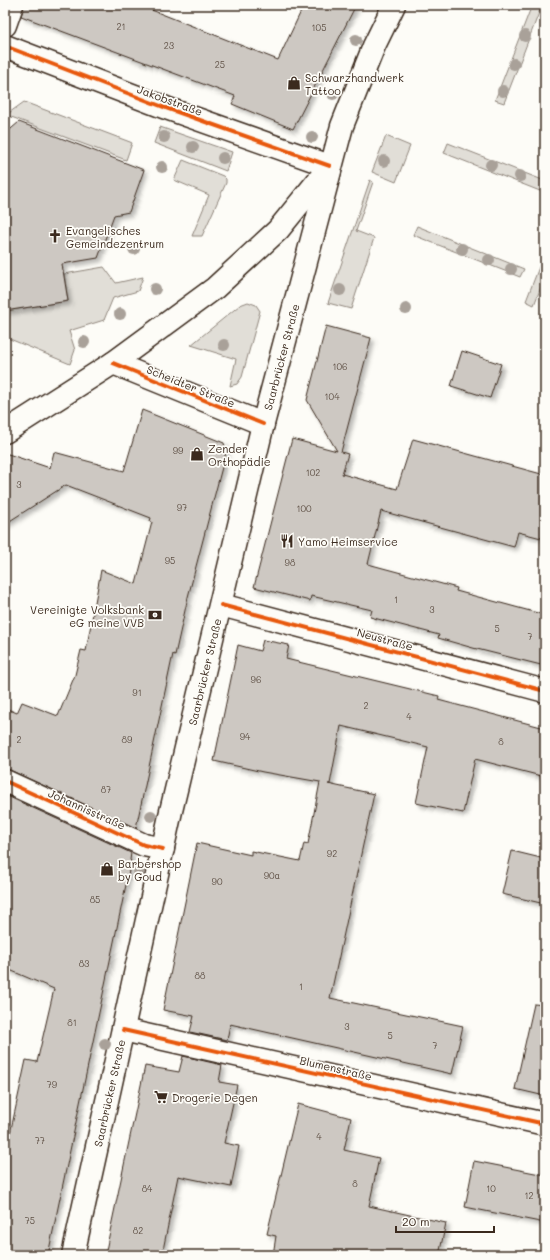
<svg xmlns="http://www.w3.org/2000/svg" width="550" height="1260" viewBox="0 0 550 1260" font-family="Mali,sans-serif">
	<defs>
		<filter id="shadow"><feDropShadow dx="3.5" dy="3.5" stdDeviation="2" flood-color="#0004"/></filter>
	</defs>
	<rect width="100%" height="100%" fill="#fdfcf7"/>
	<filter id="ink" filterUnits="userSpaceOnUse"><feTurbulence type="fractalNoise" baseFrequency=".025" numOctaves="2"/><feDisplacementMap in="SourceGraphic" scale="8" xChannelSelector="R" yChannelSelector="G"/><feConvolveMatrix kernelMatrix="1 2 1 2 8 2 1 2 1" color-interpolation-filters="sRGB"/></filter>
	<g filter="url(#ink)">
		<g fill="#e1ded7" stroke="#8e847a">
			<path d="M532,5h10l-38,98 -9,-3z"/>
			<path d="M24,102l106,40 2,1 -6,17 -120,-45z"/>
			<path d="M160,127l72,25 -6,19 -72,-28z"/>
			<path d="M386,136l24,10 -14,36 -24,-10z"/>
			<path d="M448,143l97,38v12l-101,-40z"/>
			<path d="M183,160l40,16 3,3v4l-24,53h-10l17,-41 -35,-15z"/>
			<path d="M370,180l3,2 -17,49 18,7 -23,71 -23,-6z"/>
			<path d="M417,226l107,43 -4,8 -107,-42z"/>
			<path d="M544,254l1,34 -4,-1 -7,18 -8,-4z"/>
			<path d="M104,267l12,16 27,-6 -5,14 -25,7 -9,22 -35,11 6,19 -5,14 -65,-27v-26l63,-10 -4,-27z"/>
			<path d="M248,302l8,3 4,6 -18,66 -5,7 -7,2 6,-27 -45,-14 49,-40z"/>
		</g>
		<g fill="#cdc8c2" stroke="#3b2a1e" filter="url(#shadow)">
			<path d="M24,5h115l139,55 26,-55h52l-63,124 -61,-25 3,-8 -214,-80z"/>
			<path d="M19,122l125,48 -15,42 -15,3 -16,43 -36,6 6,37 -63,10v-177z"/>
			<path d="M326,326l45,12 -30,114 7,2 -6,20 55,15 16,-50 132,36v64l-27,-7 -4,15 -133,-36 -13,53 89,24 -1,3 89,24v51l-72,-18 -35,-10 1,-3 -69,-18 2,-7 -61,-14 -1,5 -56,-14 38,-148 45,12 -30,-51z"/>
			<path d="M462,351l39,13 -11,34 -39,-12z"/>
			<path d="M142,410l82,33 2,9 -38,145 -13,58 -2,-1 -37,174 -126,-58 -5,-1v-61l12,5 5,-11 36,14 17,-41 6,-25 5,1 15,-81 35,14 16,-62 -2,-1 1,-3 -85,-33 -61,39v-71l45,15 4,-16 70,19z"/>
			<path d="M263,640l26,5 -3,14 153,37 -1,4 107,28v49l-70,-18 -12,54 -47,-10 12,-56 -87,-21 -11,58h-2l46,10 -44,204 133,28 -11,48 -222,-50 -3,16 -37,-8 4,-16 -31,-6 34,-167 54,12v-4l49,10 4,-18 4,1 12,-62 -57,-10 -49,-11 24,-116 22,6z"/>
			<path d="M5,795l126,58 -1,7 1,1 -83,394h-43v-98l21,-97 11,2 17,-73 -49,-21z"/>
			<path d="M512,851l33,8v45l-43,-10z"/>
			<path d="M534,1004l11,1v91l-30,-7z"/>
			<path d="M183,1056l39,9 -3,17 18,3 -13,58 15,3 -8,41 -53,-11 -16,79h-57l40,-189 34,6z"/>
			<path d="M298,1104l53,14 -7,32 35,8 -10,48 77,17 -7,32h-166l3,-19 -9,-2z"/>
			<path d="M474,1161l71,14v48l-80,-16z"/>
		</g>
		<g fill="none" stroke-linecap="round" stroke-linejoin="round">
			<g stroke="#3b2a1e" stroke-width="25">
				<g id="minor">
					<path d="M5,25l7,-20"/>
					<path d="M5,46l161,62 164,58"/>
					<path d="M113,363l150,61"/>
					<path d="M221,605l324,86"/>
					<path d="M5,781l139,64 19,4"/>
					<path d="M123,1030l422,94"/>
				</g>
			</g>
			<g stroke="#3b2a1e" stroke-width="25">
				<g id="major">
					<path d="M5,432l108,-69 102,-75 63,-58 48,-59"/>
					<path id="s1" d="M73,1255l98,-444 92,-387 79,-298 32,-80 20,-41"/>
				</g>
			</g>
			<use href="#minor" stroke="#fdfcf7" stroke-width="22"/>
			<use href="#major" stroke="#fdfcf7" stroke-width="22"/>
			<g stroke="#fdfcf7" stroke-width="6">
				<g id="cycleway">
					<path d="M5,46l161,62 164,58"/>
					<path d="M113,363l150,61"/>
					<path d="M221,605l324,86"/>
					<path d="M5,781l139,64 19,4"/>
					<path d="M123,1030l422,94"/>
				</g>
			</g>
			<use href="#cycleway" stroke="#e8590c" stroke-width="4"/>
		</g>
		<g fill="#a9a199">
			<circle cx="525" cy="36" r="6"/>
			<circle cx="356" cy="40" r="6"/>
			<circle cx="514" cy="64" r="6"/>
			<circle cx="503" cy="91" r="6"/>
			<circle cx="333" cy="94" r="6"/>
			<circle cx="164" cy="137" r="6"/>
			<circle cx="312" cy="137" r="6"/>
			<circle cx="193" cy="147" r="6"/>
			<circle cx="223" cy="158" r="6"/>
			<circle cx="384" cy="161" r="6"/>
			<circle cx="491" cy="165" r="6"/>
			<circle cx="162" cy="167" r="6"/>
			<circle cx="520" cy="176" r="6"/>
			<circle cx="134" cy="249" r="6"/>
			<circle cx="462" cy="249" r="6"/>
			<circle cx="489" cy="260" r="6"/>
			<circle cx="511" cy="269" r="6"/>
			<circle cx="155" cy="289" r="6"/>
			<circle cx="340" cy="290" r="6"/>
			<circle cx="406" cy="309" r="6"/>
			<circle cx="120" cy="314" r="6"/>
			<circle cx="84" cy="342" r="6"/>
			<circle cx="224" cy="345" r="6"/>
			<circle cx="151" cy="816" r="6"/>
			<circle cx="139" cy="872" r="6"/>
			<circle cx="105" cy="1044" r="6"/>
		</g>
	</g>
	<defs>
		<g id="shop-bare" transform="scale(1.08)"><path d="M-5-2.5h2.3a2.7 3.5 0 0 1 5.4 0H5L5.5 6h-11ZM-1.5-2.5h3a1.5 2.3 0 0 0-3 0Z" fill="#3b2a1e" stroke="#fdfcf7" stroke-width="2.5" paint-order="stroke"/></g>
		<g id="church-bare" transform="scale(1.08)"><path d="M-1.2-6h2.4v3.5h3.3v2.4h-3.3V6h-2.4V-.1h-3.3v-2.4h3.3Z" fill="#3b2a1e" stroke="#fdfcf7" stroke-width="2.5" paint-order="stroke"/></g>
		<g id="restaurant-bare" transform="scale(1.08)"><path d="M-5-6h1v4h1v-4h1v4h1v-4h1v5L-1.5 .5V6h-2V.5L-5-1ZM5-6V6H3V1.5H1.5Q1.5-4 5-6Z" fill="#3b2a1e" stroke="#fdfcf7" stroke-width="2.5" paint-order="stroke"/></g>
		<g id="bank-bare" transform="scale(1.08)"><path d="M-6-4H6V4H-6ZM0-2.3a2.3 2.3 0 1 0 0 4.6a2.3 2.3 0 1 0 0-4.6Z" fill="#3b2a1e" stroke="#fdfcf7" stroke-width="2.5" paint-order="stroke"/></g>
		<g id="supermarket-bare" transform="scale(1.08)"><path d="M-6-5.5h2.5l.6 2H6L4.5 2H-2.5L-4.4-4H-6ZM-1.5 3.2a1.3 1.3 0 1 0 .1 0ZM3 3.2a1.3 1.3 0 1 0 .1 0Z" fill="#3b2a1e" stroke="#fdfcf7" stroke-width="2.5" paint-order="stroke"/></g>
	</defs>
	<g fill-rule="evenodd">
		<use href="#shop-bare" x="294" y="83"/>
		<use href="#church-bare" x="55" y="236"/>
		<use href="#shop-bare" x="197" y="454"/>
		<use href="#restaurant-bare" x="287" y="541"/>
		<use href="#bank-bare" x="155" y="615"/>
		<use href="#shop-bare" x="107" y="869"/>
		<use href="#supermarket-bare" x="161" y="1097"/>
	</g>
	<g text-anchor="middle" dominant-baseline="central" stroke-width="3.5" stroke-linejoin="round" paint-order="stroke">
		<g font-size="9" fill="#605247">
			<text x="121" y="26">21</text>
			<text x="319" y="27">105</text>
			<text x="169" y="45">23</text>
			<text x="220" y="64">25</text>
			<text x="340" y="366">106</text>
			<text x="332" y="396">104</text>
			<text x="178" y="450">99</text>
			<text x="313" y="472">102</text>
			<text x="19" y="484">3</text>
			<text x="182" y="507">97</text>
			<text x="304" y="508">100</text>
			<text x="170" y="560">95</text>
			<text x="290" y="562">98</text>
			<text x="396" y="599">1</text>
			<text x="432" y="609">3</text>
			<text x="497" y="628">5</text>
			<text x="530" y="636">7</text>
			<text x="256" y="679">96</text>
			<text x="137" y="692">91</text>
			<text x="366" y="705">2</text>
			<text x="409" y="716">4</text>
			<text x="245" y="736">94</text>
			<text x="19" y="739">2</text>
			<text x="127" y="739">89</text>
			<text x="501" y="741">8</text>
			<text x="106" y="789">87</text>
			<text x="332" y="853">92</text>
			<text x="272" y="875">90a</text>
			<text x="217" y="881">90</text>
			<text x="95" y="899">85</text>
			<text x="84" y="963">83</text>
			<text x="200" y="975">88</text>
			<text x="301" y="986">1</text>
			<text x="72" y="1022">81</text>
			<text x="347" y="1026">3</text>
			<text x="390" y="1035">5</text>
			<text x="435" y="1045">7</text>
			<text x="52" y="1084">79</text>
			<text x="319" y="1136">4</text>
			<text x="40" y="1140">77</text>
			<text x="355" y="1183">8</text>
			<text x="147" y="1188">84</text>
			<text x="491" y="1188">10</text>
			<text x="529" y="1195">12</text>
			<text x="30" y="1220">75</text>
			<text x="138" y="1230">82</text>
		</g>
		<g font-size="11" fill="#3b2a1e" stroke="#fdfcf7" text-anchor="start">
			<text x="305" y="77">Schwarzhandwerk<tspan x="305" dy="13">Tattoo</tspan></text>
			<text x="66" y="230">Evangelisches<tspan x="66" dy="13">Gemeindezentrum</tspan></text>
			<text x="208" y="448">Zender<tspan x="208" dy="13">Orthopädie</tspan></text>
			<text x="298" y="541">Yamo Heimservice</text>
			<text x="144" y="609" text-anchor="end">Vereinigte Volksbank<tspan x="144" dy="13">eG meine VVB</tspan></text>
			<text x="118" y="863">Barbershop<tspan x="118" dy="13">by Goud</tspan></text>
			<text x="172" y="1097">Drogerie Degen</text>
		</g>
		<g font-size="11" fill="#3b2a1e" stroke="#fdfcf7">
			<text transform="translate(170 100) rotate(20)">Jakobstraße</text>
			<text stroke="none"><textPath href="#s1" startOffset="922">Saarbrücker Straße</textPath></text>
			<text transform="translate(191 386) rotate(22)">Scheidter Straße</text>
			<text transform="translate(385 639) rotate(15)">Neustraße</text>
			<text stroke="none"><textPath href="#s1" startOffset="598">Saarbrücker Straße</textPath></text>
			<text transform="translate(87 809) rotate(24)">Johannisstraße</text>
			<text transform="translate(336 1068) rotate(13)">Blumenstraße</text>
			<text stroke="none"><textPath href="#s1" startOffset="166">Saarbrücker Straße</textPath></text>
		</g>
	</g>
	<rect width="550" height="1260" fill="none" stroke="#fdfcf7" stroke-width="20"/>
	<rect x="10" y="10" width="530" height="1240" fill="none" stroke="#3b2a1e" stroke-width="1.5" filter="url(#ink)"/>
	<path d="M396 1226v6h98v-6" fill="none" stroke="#3b2a1e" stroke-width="2"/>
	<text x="402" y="1226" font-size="12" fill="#3b2a1e" stroke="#fdfcf7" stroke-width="3" paint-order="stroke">20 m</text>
</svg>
